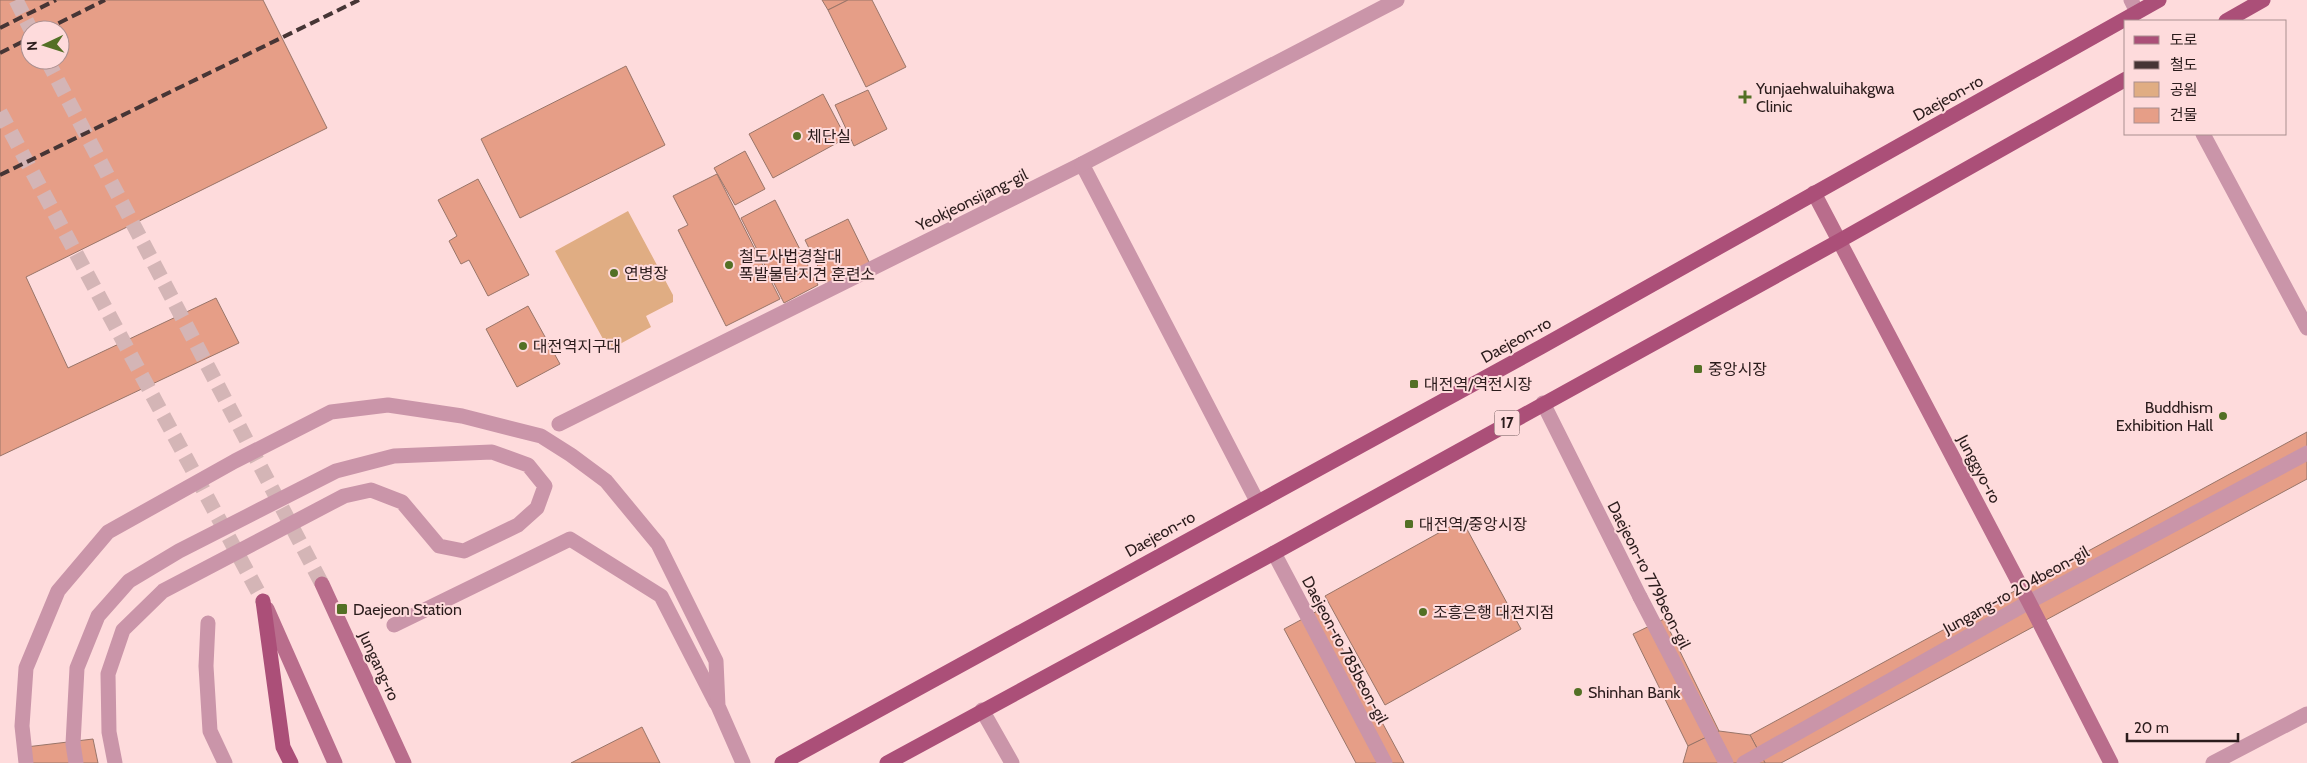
<svg xmlns="http://www.w3.org/2000/svg" width="2307" height="763" viewBox="0 0 2307 763" font-family="Cabin,'Noto Sans KR',sans-serif">
	<rect width="100%" height="100%" fill="#fedbdc"/>
	<path fill="#e0ad83" d="M628,211l45,84v7l-27,14 5,11 -42,23 -54,-99z"/>
	<g fill="#e69e87" stroke="#997569" fill-rule="evenodd">
		<path d="M0,0h263l64,128 -301,149 42,91 148,-70 23,45 -239,113zM30,30h30v30h-30z"/>
		<path d="M822,0h26l-20,10z"/>
		<path d="M848,0h24l34,67 -40,20 -38,-77z"/>
		<path d="M626,66l39,79 -145,73 -39,-79z"/>
		<path d="M868,90l19,39 -33,17 -19,-41z"/>
		<path d="M823,94l23,44 -73,40 -24,-44z"/>
		<path d="M745,151l20,38 -30,16 -21,-37z"/>
		<path d="M717,174l63,125 -54,27 -48,-96 10,-5 -15,-29z"/>
		<path d="M478,179l51,96 -41,21 -19,-36 -8,4 -12,-23 8,-5 -19,-36z"/>
		<path d="M775,200l43,85 -34,18 -43,-85z"/>
		<path d="M848,219l22,45 -43,21 -22,-45z"/>
		<path d="M528,306l32,58 -43,23 -31,-58z"/>
		<path d="M2307,432v47l-526,284h-16l-15,-28z"/>
		<path d="M1462,520l59,109 -136,76 -60,-109z"/>
		<path d="M1321,609l83,154h-48l-72,-134z"/>
		<path d="M1664,619l55,112 -31,15 -55,-112z"/>
		<path d="M642,727l18,36h-89z"/>
		<path d="M1719,731l31,4 15,28h-82l5,-17z"/>
		<path d="M93,739l5,24h-71l-1,-16z"/>
	</g>
	<g fill="none" stroke-linecap="round" stroke-linejoin="round">
		<g stroke="#d4b5b6" stroke-width="15" stroke-dasharray="15 8" stroke-linecap="butt">
			<path d="M16,0l15,30"/>
			<path d="M47,60l275,524"/>
			<path d="M0,112l263,489"/>
		</g>
		<g stroke="#ca95a9" stroke-width="15">
			<path d="M208,623l-2,43 4,65 15,32"/>
			<path d="M394,625l176,-86 91,57 55,107"/>
			<path d="M26,763l-4,-37 4,-58 32,-77 50,-59 127,-71 96,-49 57,-7 74,11 79,20 30,19 35,26 52,63 58,117 2,45 25,57"/>
			<path d="M76,763l-3,-19 4,-76 21,-52 31,-35 50,-30 157,-80 58,-15 98,-4 36,13 17,21 -8,22 -19,17 -54,26 -25,-5 -37,-44 -31,-12 -27,6 -181,95 -40,39 -15,44 1,58 6,31"/>
		</g>
		<g stroke="#ca95a9" stroke-width="15">
			<path d="M559,424l523,-260 175,337"/>
			<path d="M1274,553l111,210"/>
			<path d="M1640,597l86,166"/>
			<path d="M982,710l30,53"/>
			<path d="M1744,763l285,-161"/>
		</g>
		<g stroke="#ca95a9" stroke-width="15">
			<path d="M2131,0l6,12"/>
			<path d="M2203,134l104,194"/>
			<path d="M1082,164l315,-164"/>
			<path d="M1543,403l97,194"/>
			<path d="M2029,602l278,-149"/>
			<path d="M2213,763l94,-49"/>
		</g>
		<g stroke="#b96d8c" stroke-width="15">
			<path d="M1814,193l215,409 82,161"/>
			<path d="M322,584l82,179"/>
			<path d="M267,609l68,154"/>
		</g>
		<g stroke="#ab4f78" stroke-width="15">
			<path d="M2226,21l37,-21"/>
			<path d="M263,601l20,146 8,16"/>
			<path d="M782,763l759,-416 618,-347"/>
			<path d="M887,763l387,-210 565,-312 287,-162"/>
		</g>
		<g stroke="#463535" stroke-width="4" stroke-dasharray="10 5" stroke-linecap="butt">
			<path d="M0,28l56,-28"/>
			<path d="M45,30l60,-30"/>
			<path d="M0,53l30,-15"/>
			<path d="M0,175l359,-175"/>
		</g>
	</g>
	<g fill="#537025" stroke="#fedbdc" stroke-width="2">
		<path d="M1742.5 89.5h5v5h5v5h-5v5h-5v-5h-5v-5h5z"/>
		<circle cx="797" cy="136" r="5"/>
		<circle cx="729" cy="265" r="5"/>
		<circle cx="614" cy="273" r="5"/>
		<circle cx="523" cy="346" r="5"/>
		<rect x="1693" y="364" width="10" height="10" rx="2.5"/>
		<rect x="1409" y="379" width="10" height="10" rx="2.5"/>
		<circle cx="2223" cy="416" r="5"/>
		<rect x="1404" y="519" width="10" height="10" rx="2.5"/>
		<rect x="336" y="603" width="12" height="12" rx="2.5"/>
		<circle cx="1423" cy="612" r="5"/>
		<circle cx="1578" cy="692" r="5"/>
	</g>
	<g text-anchor="middle" dominant-baseline="central" stroke-width="4" stroke-linejoin="round" paint-order="stroke">
		<rect fill="#fedbdc" stroke="#6a5556" stroke-width="1" x="1494.5" y="410.5" width="25" height="25" rx="4"/>
		<g font-size="15" font-weight="bold" fill="#2b1c1c">
			<text x="1507" y="423">17</text>
		</g>
		<g font-size="16" fill="#2b1c1c" stroke="#fedbdc" text-anchor="start">
			<text x="1756" y="88">Yunjaehwaluihakgwa<tspan x="1756" dy="18">Clinic</tspan></text>
			<text x="807" y="136">체단실</text>
			<text x="739" y="256">철도사법경찰대<tspan x="739" dy="18">폭발물탐지견 훈련소</tspan></text>
			<text x="624" y="273">연병장</text>
			<text x="533" y="346">대전역지구대</text>
			<text x="1708" y="369">중앙시장</text>
			<text x="1424" y="384">대전역/역전시장</text>
			<text x="2213" y="407" text-anchor="end">Buddhism<tspan x="2213" dy="18">Exhibition Hall</tspan></text>
			<text x="1419" y="524">대전역/중앙시장</text>
			<text x="353" y="609">Daejeon Station</text>
			<text x="1433" y="612">조흥은행 대전지점</text>
			<text x="1588" y="692">Shinhan Bank</text>
		</g>
		<g font-size="16" fill="#2b1c1c" stroke="#fedbdc">
			<text transform="translate(1948 98) rotate(-29)">Daejeon-ro</text>
			<text transform="translate(972 200) rotate(-26)">Yeokjeonsijang-gil</text>
			<text transform="translate(1516 340) rotate(-29)">Daejeon-ro</text>
			<text transform="translate(1979 469) rotate(62)">Junggyo-ro</text>
			<text transform="translate(1160 534) rotate(-29)">Daejeon-ro</text>
			<text transform="translate(1649 575) rotate(63)">Daejeon-ro 779beon-gil</text>
			<text transform="translate(2016 590) rotate(-29)">Jungang-ro 204beon-gil</text>
			<text transform="translate(1345 650) rotate(62)">Daejeon-ro 785beon-gil</text>
			<text transform="translate(379 666) rotate(65)">Jungang-ro</text>
		</g>
	</g>
	<rect x="2124" y="20" width="162" height="115" fill="#fedbdc" stroke="#aa8f8f"/>
	<rect x="2134" y="36" width="25" height="8" fill="#ab4f78" stroke="#aa8f8f"/>
	<text x="2170" y="45" font-size="15" fill="#2b1c1c">도로</text>
	<rect x="2134" y="61" width="25" height="8" fill="#463535" stroke="#aa8f8f"/>
	<text x="2170" y="70" font-size="15" fill="#2b1c1c">철도</text>
	<rect x="2134" y="82" width="25" height="15" fill="#e0ad83" stroke="#aa8f8f"/>
	<text x="2170" y="95" font-size="15" fill="#2b1c1c">공원</text>
	<rect x="2134" y="108" width="25" height="15" fill="#e69e87" stroke="#aa8f8f"/>
	<text x="2170" y="120" font-size="15" fill="#2b1c1c">건물</text>
	<g transform="translate(45 45) rotate(266)"><circle r="24" fill="#fedbdc" stroke="#aa8f8f"/>
	<path d="M0-4L9 19L0 12L-9 19Z" fill="#537025"/>
	<text y="-8" font-size="14" font-weight="bold" text-anchor="middle" fill="#2b1c1c">N</text>
	</g>
	<path d="M2127 733v8h111v-8" fill="none" stroke="#2b1c1c" stroke-width="2.5"/>
	<text x="2134" y="733" font-size="15" fill="#2b1c1c" stroke="#fedbdc" stroke-width="4" paint-order="stroke">20 m</text>
</svg>
